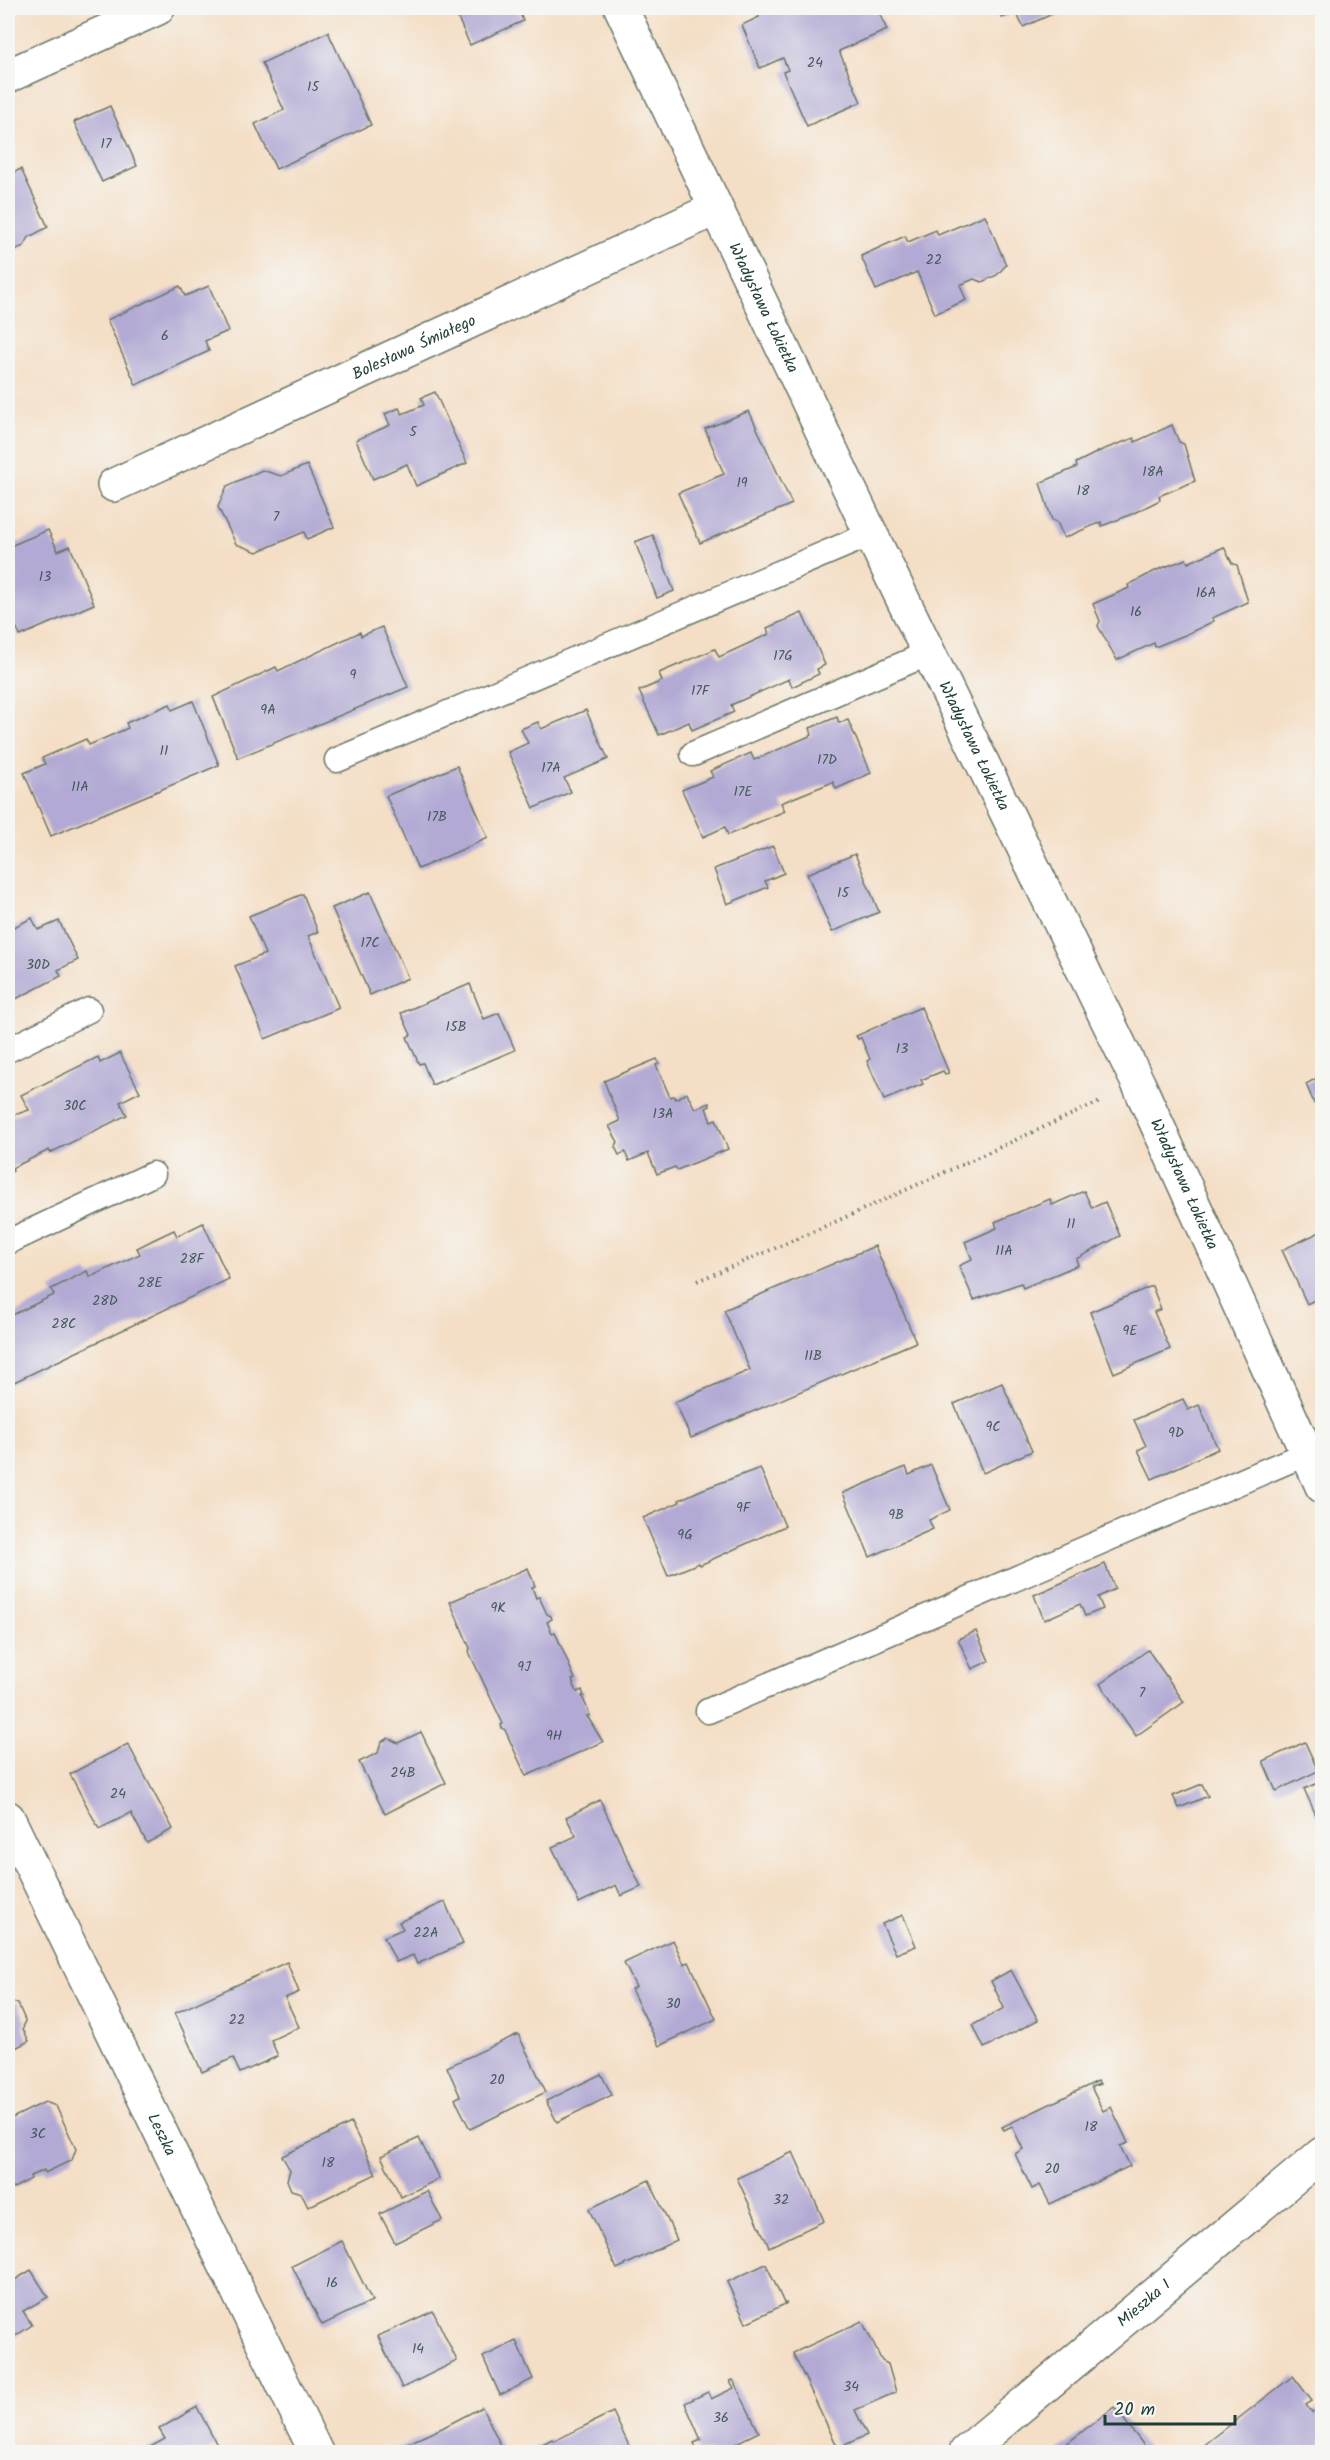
<svg xmlns="http://www.w3.org/2000/svg" width="1330" height="2460" viewBox="0 0 1330 2460" font-family="Kalam,sans-serif">
	<rect width="100%" height="100%" fill="#f6f6f2"/>
	<filter id="ink" filterUnits="userSpaceOnUse"><feTurbulence type="fractalNoise" baseFrequency=".0167" numOctaves="2"/><feDisplacementMap in="SourceGraphic" scale="12" xChannelSelector="R" yChannelSelector="G"/><feConvolveMatrix kernelMatrix="1 2 1 2 8 2 1 2 1" color-interpolation-filters="sRGB"/></filter>
	<filter id="wash" filterUnits="userSpaceOnUse"><feTurbulence type="fractalNoise" baseFrequency=".008" numOctaves="4" result="noise"/><feDisplacementMap in="SourceGraphic" scale="24" xChannelSelector="R" yChannelSelector="G"/><feGaussianBlur stdDeviation="1.35" result="paint"/><feColorMatrix in="noise" values="0 0 0 0 0 0 0 0 0 0 0 0 0 0 0 0 0 1.4 0 .05"/><feComposite in="paint" operator="in"/></filter>
	<g filter="url(#wash)">
		<rect width="100%" height="100%" fill="#f4dec5"/>
		<g id="blocks">
			<g fill="#b2aad4">
				<path d="M456,8h62l5,13 -53,24 -16,-36z"/>
				<path d="M776,8h101l10,22 -48,21 22,51 -54,24 -24,-54 5,-2 -5,-12 -23,10 -18,-43 17,-8 -1,-5 2,-1 2,3z"/>
				<path d="M997,8h69l-43,19 -7,-15 -14,6z"/>
				<path d="M328,32l43,93 -95,44 -21,-45 29,-14 -22,-47z"/>
				<path d="M110,106l27,60 -35,16 -28,-60z"/>
				<path d="M21,169l27,58 -19,10 -5,9 -14,6 -2,-1v-76z"/>
				<path d="M985,215l21,50 -9,10 -15,7 -8,-3 -14,6 6,15 -31,14 -18,-42 -41,18 -15,-34 44,-20 3,6 28,-12 2,5z"/>
				<path d="M180,286l5,10 24,-10 19,45 -23,10 4,10 -73,34 -29,-65z"/>
				<path d="M435,392l32,71 -51,23 -9,-22 -34,15 -17,-39 34,-15 -5,-11 14,-6 3,6 22,-9 -3,-7z"/>
				<path d="M749,411l43,93 -92,39 -22,-50 46,-19 -19,-45z"/>
				<path d="M1172,425l7,17 5,2 11,37 -36,15 1,4 -28,14 -30,12 -1,-4 -37,16 -7,-16 -5,-2 -12,-37 37,-16 -1,-4 26,-13 32,-12 1,4z"/>
				<path d="M307,465l27,62 -27,12 -3,-7 -47,20 -21,-8 -18,-37 9,-21 35,-16 19,6z"/>
				<path d="M48,530l10,21 12,-5 24,58 -74,32 -12,-30v-59z"/>
				<path d="M653,535l21,56 -17,7 -22,-56z"/>
				<path d="M1224,547l8,16 5,2 11,37 -36,16 2,3 -29,14 -30,12 -1,-4 -37,17 -19,-34 2,-5 -7,-17 36,-16 -1,-3 29,-15 29,-11 2,4z"/>
				<path d="M802,613l23,52 -8,4 2,5 -27,13 -3,-8 -58,26 3,7 -42,18 -3,-8 -30,13 -20,-44 23,-10 -3,-8 56,-24 4,8 50,-23 -2,-6z"/>
				<path d="M382,627l26,60 -170,71 -25,-61 63,-30 2,4 82,-39 1,4z"/>
				<path d="M193,701l26,64 -168,71 -27,-63 21,-9 -3,-6 44,-19 3,6 39,-17 -2,-5 44,-19 2,6z"/>
				<path d="M586,710l22,49 -44,19 7,14 -37,16 -26,-56 20,-9 -7,-14 17,-7 3,7z"/>
				<path d="M837,717l2,6 9,-3 23,53 -35,16 -3,-7 -30,12 -22,9 4,8 -57,24 -3,-8 -22,10 -21,-47 31,-13 -3,-6 41,-18 3,7 58,-25 -2,-7z"/>
				<path d="M457,766l31,72 -70,31 -32,-73z"/>
				<path d="M773,846l11,27 -19,8 3,6 -41,17 -13,-35z"/>
				<path d="M855,854l24,58 -47,20 -25,-58z"/>
				<path d="M370,892l38,86 -38,17 -38,-87z"/>
				<path d="M303,894l15,38 -10,4 31,72 -74,31 -30,-73 30,-12 -16,-38z"/>
				<path d="M32,918l6,12 21,-9 19,39 -20,10 3,6 -53,27v-73z"/>
				<path d="M470,984l14,35 15,-6 16,37 -83,35 -9,-22 -4,1 -12,-27 4,-2 -10,-22z"/>
				<path d="M921,1007l28,66 -4,1 -2,-3 -22,9 2,4 -39,16 -17,-39 3,-2 -9,-21 -3,1 -2,-3z"/>
				<path d="M120,1053l20,39 -20,10 7,13 -77,38 -1,-3 -37,18 1,3 -5,3v-57l21,-7 -8,-15 77,-38 2,6z"/>
				<path d="M657,1059l2,4 -3,2 14,32 4,-1 1,3 12,-6 8,16 14,-6 1,3 -4,2 5,13 5,-2 12,30 -51,21 -2,-3 -18,7 -9,-21 -19,8 -4,-9 -6,3 -4,-8 3,-5 -9,-16 11,-5 -16,-40z"/>
				<path d="M1322,1075v25l-8,3 -8,-19z"/>
				<path d="M1084,1191l8,17 13,-6 15,34 -44,23 2,6 -55,23 -2,-5 -47,17 -15,-34 13,-7 -7,-17 32,-14 -2,-6 55,-23 2,6z"/>
				<path d="M203,1223l26,56 -221,106v-68l46,-22 -3,-6 36,-18 3,6 50,-23 -3,-6 18,-9 19,-9 3,6z"/>
				<path d="M1322,1231v65l-15,8 -25,-54z"/>
				<path d="M875,1246l41,96 -225,96 -16,-36 75,-32 -26,-60z"/>
				<path d="M1152,1286l9,23 -7,3 16,37 -56,24 -24,-61z"/>
				<path d="M1002,1383l30,68 -49,22 -29,-69z"/>
				<path d="M1183,1399l5,11 11,-5 19,44 -66,30 -14,-29 8,-4 -12,-26z"/>
				<path d="M931,1465l19,45 -21,10 4,9 -63,28 -27,-64 63,-26 3,8z"/>
				<path d="M760,1468l25,58 -85,39 -1,-2 -31,13 -25,-58 37,-16 -1,-2 22,-10z"/>
				<path d="M1105,1564l10,25 -17,8 5,12 -18,7 -5,-12 -36,16 -10,-25z"/>
				<path d="M528,1568l7,18 -3,1 4,11 3,-1 8,17 4,2 1,3 -5,3 5,11 3,-1 20,47 -3,1 5,12 5,-2 2,6h-2l8,19 -3,1 16,26 -77,34 -21,-46 -3,-2 -1,-3 2,-1 -34,-72 1,-4 -20,-46z"/>
				<path d="M976,1631l13,30 -17,8 -14,-30z"/>
				<path d="M1148,1650l36,52 -48,34 -36,-52z"/>
				<path d="M421,1732l25,51 -61,31 -26,-52 19,-9 3,-11 7,-4 10,5z"/>
				<path d="M1305,1742l13,29 -42,20 -13,-30z"/>
				<path d="M128,1744l45,85 -26,14 -16,-30 -32,16 -29,-55z"/>
				<path d="M1322,1781v47l-18,-39z"/>
				<path d="M1202,1784l6,12 -29,12 -6,-12z"/>
				<path d="M600,1800l41,87 -20,9 -5,-11 -37,18 -27,-56 24,-11 -10,-19z"/>
				<path d="M445,1902l18,42 -46,20 -4,-9 -17,7 -12,-25 19,-8 -4,-7z"/>
				<path d="M903,1915l13,31 -20,8 -14,-30z"/>
				<path d="M673,1940l11,24 5,-2 27,57 -57,27 -28,-57 5,-2 -12,-24z"/>
				<path d="M287,1962l12,30 -14,6 14,29 -28,13 7,16 -38,17 -7,-15 -31,14 -27,-59z"/>
				<path d="M1011,1970l27,50 -54,28 -11,-23 31,-17 -13,-27z"/>
				<path d="M8,2000l10,4 7,16 -2,9 6,12 -21,11z"/>
				<path d="M518,2034l28,58 -76,37 -15,-30 5,-3 -13,-29z"/>
				<path d="M601,2074l11,21 -55,27 -11,-21z"/>
				<path d="M1098,2081l2,3 -9,3 12,24 8,-4 17,36 -8,3 10,20 -80,38 -10,-19 -8,4 -17,-35 8,-5 -11,-23 -8,4 -2,-3z"/>
				<path d="M45,2102l11,4 20,43 -4,11 -27,13 -1,-3 -14,6 1,3 -23,12v-71z"/>
				<path d="M351,2123l25,51 -68,33 -7,-14 -10,-3 -4,-10 3,-10 -8,-14z"/>
				<path d="M419,2138l20,41 -38,18 -20,-41z"/>
				<path d="M793,2152l31,69 -55,26 -32,-69z"/>
				<path d="M649,2180l28,60 -60,29 -28,-60z"/>
				<path d="M427,2191l15,29 -47,23 -15,-29z"/>
				<path d="M342,2241l30,60 -50,24 -30,-59z"/>
				<path d="M766,2264l18,39h3l-41,20 -19,-41z"/>
				<path d="M31,2270l17,27 -25,14 9,14 -18,12 -6,-10v-43z"/>
				<path d="M433,2311l24,50 -55,27 -24,-52z"/>
				<path d="M862,2321l20,40 6,3 8,28 -41,18 12,25 -29,13 -45,-95z"/>
				<path d="M516,2341l17,38 -33,16 -17,-38z"/>
				<path d="M1293,2376l19,25 -6,4 6,8 6,-4 4,5v34l-5,4h-109l-5,-6z"/>
				<path d="M733,2380l26,52 -23,11 3,7 -5,2h-36l-4,-9 7,-3 -16,-37 23,-11 3,7 23,-11 -4,-7z"/>
				<path d="M197,2407l20,38 -13,7h-63l24,-13 -6,-10z"/>
				<path d="M482,2407l22,45h-115l53,-24z"/>
				<path d="M1114,2407l35,45h-93z"/>
				<path d="M613,2412l19,40 -103,-1 23,-12 2,2z"/>
			</g>
		</g>
	</g>
	<g filter="url(#ink)">
		<use href="#blocks" fill-opacity="0" stroke="#6a7567" stroke-width="1.5"/>
		<g fill="none" stroke-linecap="round" stroke-linejoin="round">
			<g stroke="#6a7567" stroke-width="27">
				<g id="service">
					<path d="M693,754l236,-101"/>
					<path d="M337,760l534,-226"/>
					<path d="M8,1050l81,-40"/>
					<path d="M8,1242l145,-68"/>
					<path d="M708,1711l599,-258"/>
				</g>
			</g>
			<g stroke="#6a7567" stroke-width="36">
				<g id="minor">
					<path id="s1" d="M621,8l250,526 268,551 183,401"/>
					<path id="s2" d="M114,485l601,-276"/>
					<path id="s3" d="M8,1818l308,634"/>
					<path id="s4" d="M966,2452l356,-298"/>
				</g>
			</g>
			<g stroke="#6a7567" stroke-width="36">
				<path id="tertiary" d="M8,76l150,-68"/>
			</g>
			<path stroke="#6a7567" stroke-width="4" stroke-dasharray="1.5 4.5" stroke-linecap="butt" d="M697,1281c137,-56 270,-120 405,-180"/>
			<use href="#service" stroke="#fff" stroke-width="24"/>
			<use href="#minor" stroke="#fff" stroke-width="33"/>
			<use href="#tertiary" stroke="#fff" stroke-width="33"/>
		</g>
	</g>
	<g text-anchor="middle" dominant-baseline="central" stroke-width="5" stroke-linejoin="round" paint-order="stroke">
		<g font-size="14" fill="#44585c">
			<text x="815" y="63">24</text>
			<text x="313" y="87">15</text>
			<text x="106" y="144">17</text>
			<text x="934" y="260">22</text>
			<text x="165" y="336">6</text>
			<text x="413" y="432">5</text>
			<text x="1153" y="472">18A</text>
			<text x="742" y="483">19</text>
			<text x="1083" y="491">18</text>
			<text x="276" y="517">7</text>
			<text x="45" y="577">13</text>
			<text x="1206" y="593">16A</text>
			<text x="1136" y="612">16</text>
			<text x="783" y="656">17G</text>
			<text x="353" y="675">9</text>
			<text x="700" y="691">17F</text>
			<text x="268" y="710">9A</text>
			<text x="164" y="751">11</text>
			<text x="827" y="760">17D</text>
			<text x="551" y="768">17A</text>
			<text x="80" y="787">11A</text>
			<text x="743" y="792">17E</text>
			<text x="437" y="817">17B</text>
			<text x="843" y="893">15</text>
			<text x="370" y="943">17C</text>
			<text x="38" y="965">30D</text>
			<text x="456" y="1027">15B</text>
			<text x="902" y="1049">13</text>
			<text x="75" y="1106">30C</text>
			<text x="663" y="1114">13A</text>
			<text x="1071" y="1224">11</text>
			<text x="1004" y="1251">11A</text>
			<text x="192" y="1259">28F</text>
			<text x="150" y="1283">28E</text>
			<text x="105" y="1301">28D</text>
			<text x="64" y="1324">28C</text>
			<text x="1130" y="1331">9E</text>
			<text x="813" y="1356">11B</text>
			<text x="993" y="1427">9C</text>
			<text x="1176" y="1433">9D</text>
			<text x="743" y="1508">9F</text>
			<text x="896" y="1515">9B</text>
			<text x="685" y="1535">9G</text>
			<text x="498" y="1608">9K</text>
			<text x="524" y="1667">9J</text>
			<text x="1142" y="1693">7</text>
			<text x="554" y="1736">9H</text>
			<text x="403" y="1773">24B</text>
			<text x="118" y="1794">24</text>
			<text x="426" y="1933">22A</text>
			<text x="673" y="2004">30</text>
			<text x="237" y="2020">22</text>
			<text x="497" y="2080">20</text>
			<text x="1091" y="2127">18</text>
			<text x="38" y="2134">3C</text>
			<text x="328" y="2163">18</text>
			<text x="1052" y="2169">20</text>
			<text x="781" y="2200">32</text>
			<text x="332" y="2283">16</text>
			<text x="418" y="2349">14</text>
			<text x="851" y="2387">34</text>
			<text x="721" y="2418">36</text>
		</g>
		<g font-size="16" fill="#1f3d34" stroke="#f6f6f2">
			<text stroke="none"><textPath href="#s1" startOffset="332">Władysława Łokietka</textPath></text>
			<text stroke="none"><textPath href="#s2" startOffset="330">Bolesława Śmiałego</textPath></text>
			<text stroke="none"><textPath href="#s1" startOffset="818">Władysława Łokietka</textPath></text>
			<text stroke="none"><textPath href="#s1" startOffset="1304">Władysława Łokietka</textPath></text>
			<text stroke="none"><textPath href="#s3" startOffset="352">Leszka</textPath></text>
			<text stroke="none"><textPath href="#s4" startOffset="232">Mieszka I</textPath></text>
		</g>
	</g>
	<rect width="1330" height="2460" fill="none" stroke="#f6f6f2" stroke-width="30"/>
	<path d="M1105 2415v9h130v-9" fill="none" stroke="#1f3d34" stroke-width="3"/>
	<text x="1114" y="2415" font-size="18" fill="#1f3d34" stroke="#f6f6f2" stroke-width="4.5" paint-order="stroke">20 m</text>
</svg>
